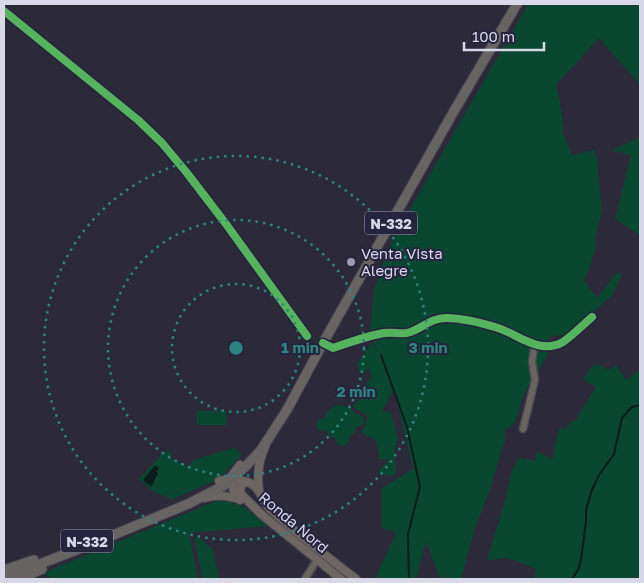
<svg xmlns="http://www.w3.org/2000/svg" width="644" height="583" viewBox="0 0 644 583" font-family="'Golos Text',sans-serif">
	<rect width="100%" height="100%" fill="#2c2a38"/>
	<g fill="#094730">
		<path d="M528,4h112v81l-41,-47 -42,46 7,46h-2l10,25 22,-5 3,8 5,52 -7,29 2,2 -7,26 -6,13 13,18 19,-25 6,1 -9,21 -48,40 -15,1 -1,15 -12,23 -8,10 -6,13 -8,26 -10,7v12l-4,9 -11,39 -15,38 -14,51h-21l-14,-37 -10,37h-41l21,-46 -14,-5v-40l31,-19 -16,-68 -4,-11 -11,21 9,2 7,25 -4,15 2,20 -5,3 -12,-2 1,-5 9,-9 -10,-1 -3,-19 -14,-7 6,-16 -16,-11 11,-9v-8l8,-12 -2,-10 -8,8 -4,-11 15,-22 6,11 -8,-22 4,-41 13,-39 15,-28z"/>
		<path d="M640,137v94l-1,4 -24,-16 16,-64 -19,-5z"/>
		<path d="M598,364l11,6 7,-5 10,15 14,-10v209h-106l2,-10 -28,-11 -21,2 17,-56 8,-34 8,-13 4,3 1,-2 10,3 2,-9 15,7 7,-30h6l7,-8h3l21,-34 -13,-7 7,-12z"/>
		<path d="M338,405c8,1 13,2 17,9h3l5,3 1,4 -2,4 -6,2 -1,5 -6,5v5l-5,4h-3l-3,-1 -2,-6c-5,-2 -8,-4 -10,-9l-4,1 -5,-3v-4l1,-4 6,-2c3,-7 7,-10 14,-13z"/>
		<path d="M196,411h30v14h-29z"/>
		<path d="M235,448l7,7 -20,20 -12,8 -38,16 -18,-7 -15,-13 23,-25 4,-3 6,3 -2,4 19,9 4,-7z"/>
		<path d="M216,501l13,1 14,4 24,20 -78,7 9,46h-145l-10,-6z"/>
		<path d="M198,537l15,12 6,30 11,-2 4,2h-31l-9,-41z"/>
	</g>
	<path fill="#0c1b1c" d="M155,465l4,3 -3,4 2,1 -7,14 -8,-7z"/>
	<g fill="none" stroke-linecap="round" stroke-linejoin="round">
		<g stroke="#0c1b1c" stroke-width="2">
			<path d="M381,355l26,72 13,60 -12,47 1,45"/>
			<path d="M572,579l6,-9 3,-10 5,-39v-11l5,-18 8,-17 15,-21 8,-36 10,-11 8,-2"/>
		</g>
		<g stroke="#484753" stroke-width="9">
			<g id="minor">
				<path d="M4,11l134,109 24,23 25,30 39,51 81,112"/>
				<path d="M323,343l10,5c17,-6 34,-12 51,-15 8,-1 16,1 23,0 15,-4 23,-15 39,-15 17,0 36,5 52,10 21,7 42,27 65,14 10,-7 20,-17 29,-25"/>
				<path d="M523,429l12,-49 -3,-18 2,-14 -1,-4"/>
				<path d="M305,579l12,-19"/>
			</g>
		</g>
		<g stroke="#484753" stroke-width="10">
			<g id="major">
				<path d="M219,481c9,-2 26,-2 34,4 9,6 10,18 18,25 27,24 56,47 85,69"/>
				<path d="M248,482l-4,1 -3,3 -1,7 21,21 80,65"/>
				<path d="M259,491c-2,-16 -1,-30 6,-44"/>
				<path d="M204,498c13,-4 23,-2 35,1"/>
				<path d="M240,500c-6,-7 -9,-13 -9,-23l9,-12"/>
			</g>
		</g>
		<g stroke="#484753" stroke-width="11">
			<g id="highway">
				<path d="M4,570l30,-10"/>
				<path d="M4,578l85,-33 99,-41 35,-18 23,-20 15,-16 13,-20 14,-22 35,-65 131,-232 63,-107"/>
				<path d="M19,579l23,-10"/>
			</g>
		</g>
		<use href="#minor" stroke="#6a645e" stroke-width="6"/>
		<use href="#major" stroke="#6d6662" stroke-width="8"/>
		<use href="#highway" stroke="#686464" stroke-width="9"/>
		<g stroke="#27243e" stroke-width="11">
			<g id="cycleway">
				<path d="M4,11l134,109 24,23 25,30 39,51 81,112"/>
				<path d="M323,343l10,5c17,-6 34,-12 51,-15 8,-1 16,1 23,0 15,-4 23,-15 39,-15 17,0 36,5 52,10 21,7 42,27 65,14 10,-7 20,-17 29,-25"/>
			</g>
		</g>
		<use href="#cycleway" stroke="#56b35d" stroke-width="8"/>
	</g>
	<g fill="none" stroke="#2d8580" stroke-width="2.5" stroke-dasharray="2.5 5">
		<circle cx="236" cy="348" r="64"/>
		<circle cx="236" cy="348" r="128"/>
		<circle cx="236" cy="348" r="192"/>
	</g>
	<circle fill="#9c9bab" stroke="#27243e" stroke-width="2" cx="351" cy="262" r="5"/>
	<g text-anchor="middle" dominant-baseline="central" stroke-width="4" stroke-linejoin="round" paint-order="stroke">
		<g fill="#27243e" stroke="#a3a2b6" stroke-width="1">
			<rect x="365" y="211.5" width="52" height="23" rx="4"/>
			<rect x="61" y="529.5" width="52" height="23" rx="4"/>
		</g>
		<g font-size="14" font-weight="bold" fill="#d8d8e9">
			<text x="391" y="223">N-332</text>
			<text x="87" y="541">N-332</text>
		</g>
		<g font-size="15" fill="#d8d8e9" stroke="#27243e" text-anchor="start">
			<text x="361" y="253">Venta Vista<tspan x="361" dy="17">Alegre</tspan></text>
		</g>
		<g font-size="15" fill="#d8d8e9" stroke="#27243e">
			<text transform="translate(294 522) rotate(40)">Ronda Nord</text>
		</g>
	</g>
	<circle cx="236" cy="348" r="8" fill="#2d8580" stroke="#27243e" stroke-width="2.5"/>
	<g font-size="15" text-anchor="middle" font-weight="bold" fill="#2d8580" stroke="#27243e" stroke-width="4" stroke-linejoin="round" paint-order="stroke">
		<text x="300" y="353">1 min</text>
		<text x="428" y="353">3 min</text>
		<text x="356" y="397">2 min</text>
	</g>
	<rect width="644" height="583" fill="none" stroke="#d8d8e9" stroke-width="10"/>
	<path d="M464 42v8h80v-8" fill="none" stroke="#d8d8e9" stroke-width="2.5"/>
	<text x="472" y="42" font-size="15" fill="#d8d8e9" stroke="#27243e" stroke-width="4" paint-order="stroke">100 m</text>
</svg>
